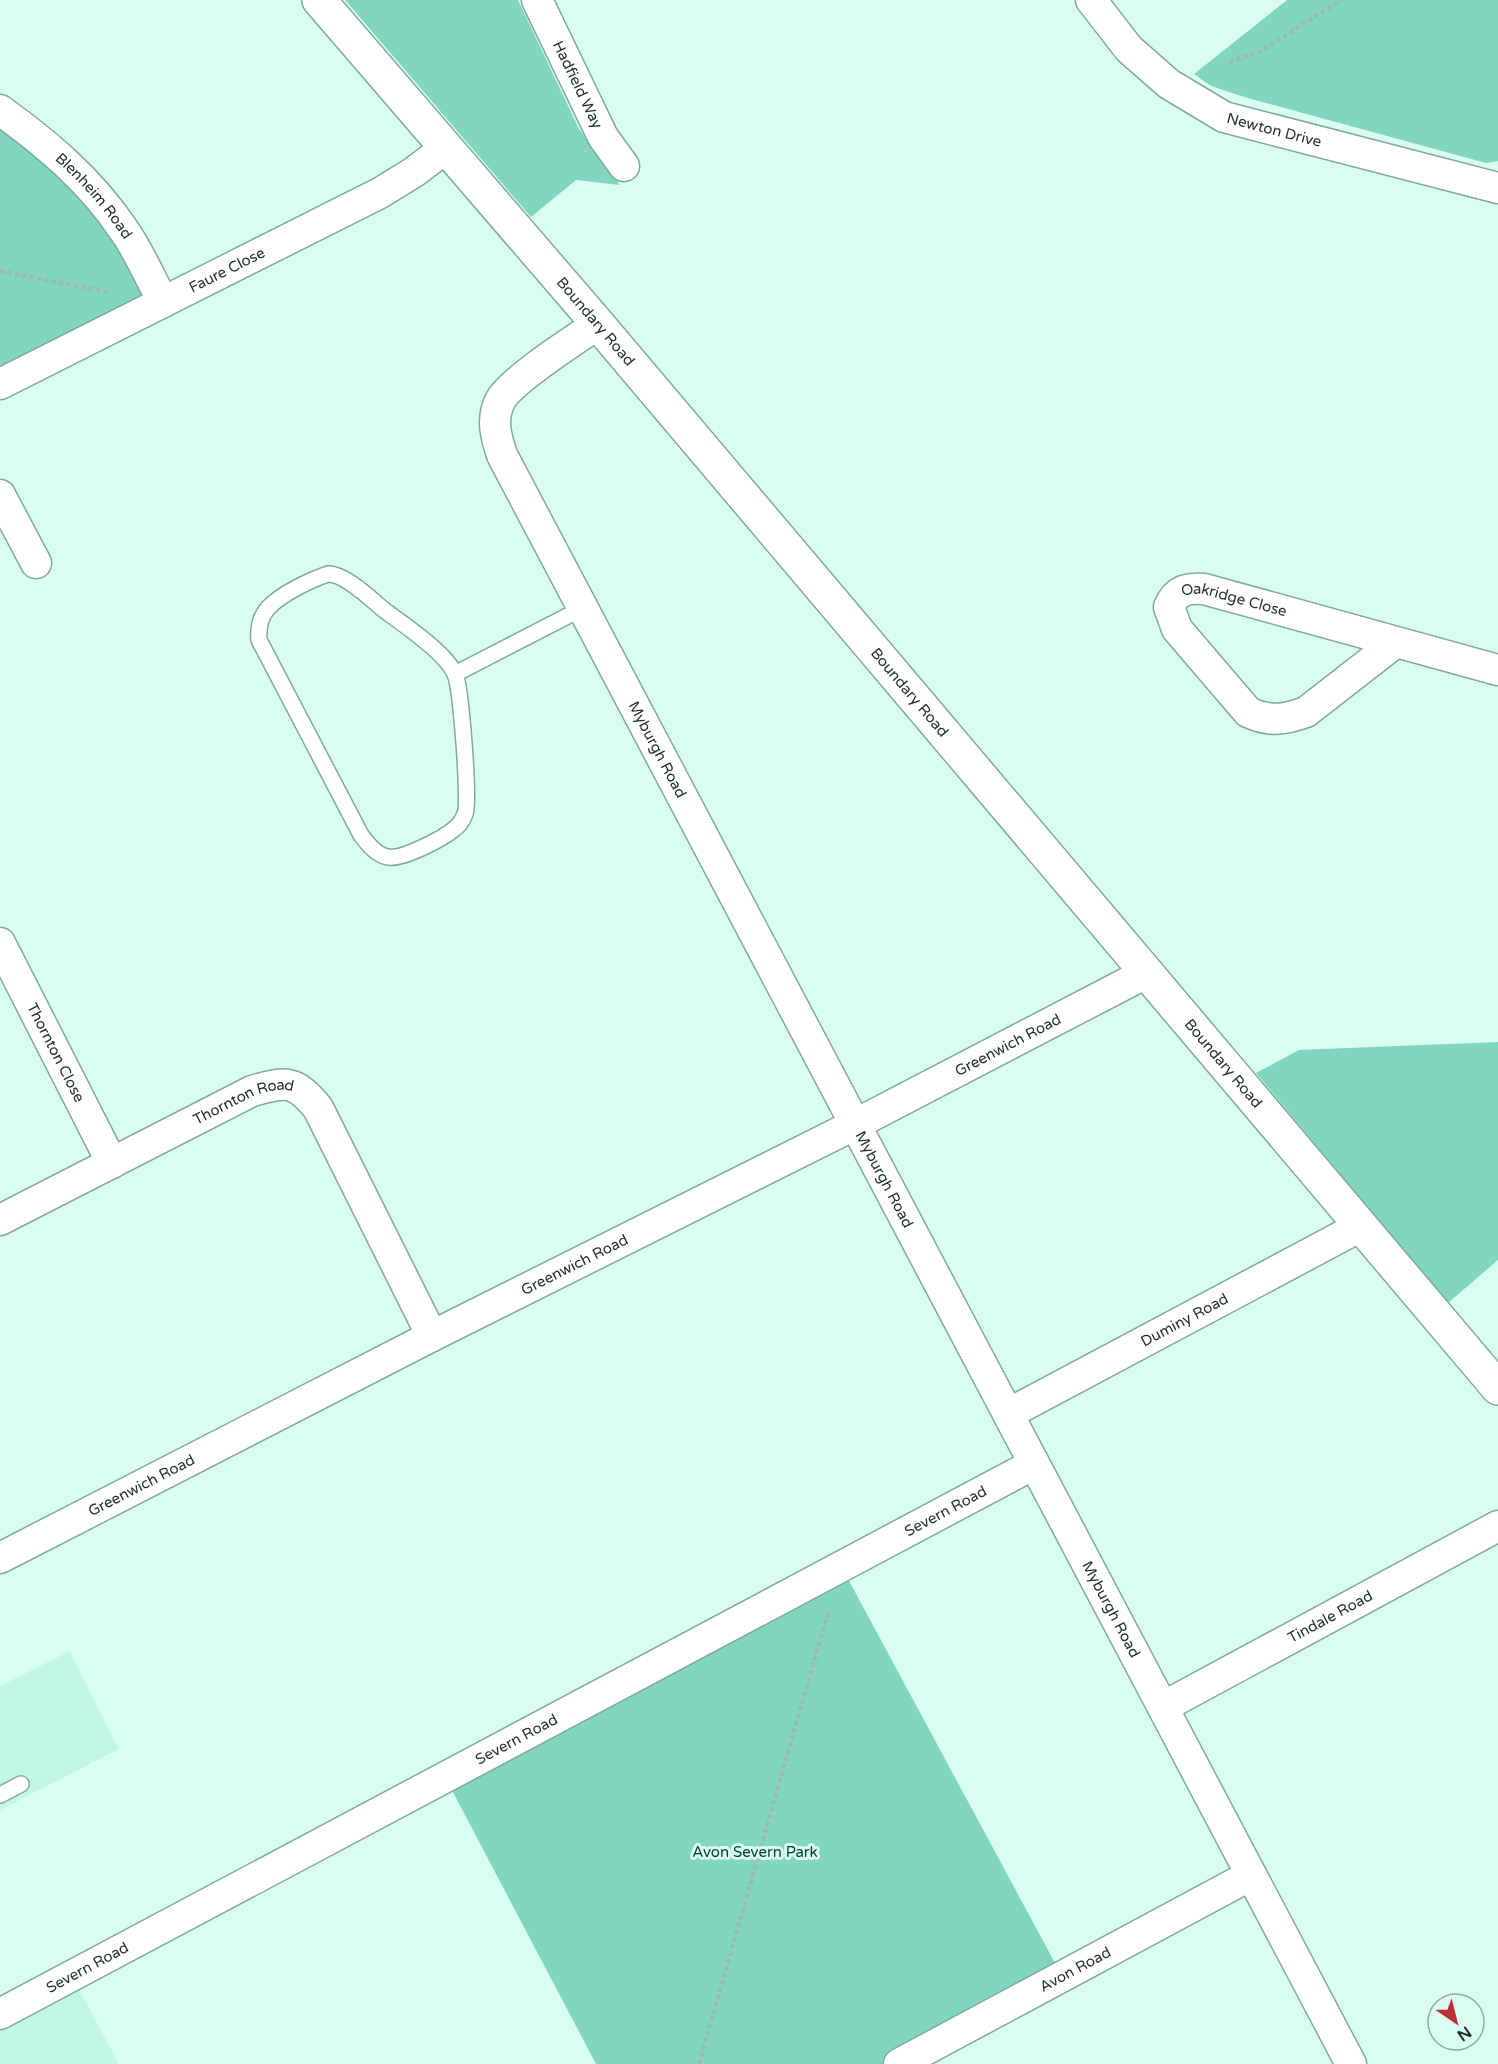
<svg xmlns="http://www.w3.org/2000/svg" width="1498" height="2064" viewBox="0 0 1498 2064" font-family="'Varela Round',sans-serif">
	<rect width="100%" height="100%" fill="#dafdf2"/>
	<g fill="#c2f7e7">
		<path d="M70,1651l49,98 -119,61v-124z"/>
		<path d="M72,1976l47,88h-119v-50z"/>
	</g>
	<g fill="#81d6bf">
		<path d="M345,0h173l61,129 41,56 -44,-5 -45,37z"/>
		<path d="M1287,0h211v161l-12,2 -242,-66 -33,-11 -17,-12z"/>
		<path d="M0,110l35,25 128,167 -163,82z"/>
		<path d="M1498,1042v218l-50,43 -192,-230 43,-23z"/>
		<path d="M841,1566l221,410 -163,88h-303l-151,-287z"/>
	</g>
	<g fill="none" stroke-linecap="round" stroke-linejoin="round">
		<g stroke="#81aa9e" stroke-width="18">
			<g id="service">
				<path d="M328,574c16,-1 43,25 56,36 19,14 62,43 71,64 6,14 15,128 10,140 -2,5 -6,12 -11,15 -10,9 -52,31 -66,28 -12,-2 -20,-13 -27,-22l-102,-195c-1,-12 1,-23 9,-32 13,-14 42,-28 60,-34z"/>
				<path d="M455,674l128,-66"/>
				<path d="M0,1795l21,-11"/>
			</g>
		</g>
		<g stroke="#81aa9e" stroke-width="33">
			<g id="minor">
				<path id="s1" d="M537,0l66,137 21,29"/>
				<path id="s2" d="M1091,0l38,49 40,35 55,33 274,71"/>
				<path id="s3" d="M0,110c47,34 90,70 123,119 16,22 27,49 40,73"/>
				<path id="s4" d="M598,324c-22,15 -88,57 -98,77 -9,18 -4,36 2,54l849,1609"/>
				<path id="s5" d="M0,384l380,-191 34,-21 33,-25"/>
				<path d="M0,495l36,68"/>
				<path id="s6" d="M1396,642l-90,70c-22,8 -37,10 -58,0l-71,-83 -8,-22c7,-17 18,-19 35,-18l294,81"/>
				<path id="s7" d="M0,943l112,220"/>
				<path id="s8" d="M0,1220l252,-129c34,-10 43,-11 66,17l114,228"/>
				<path id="s9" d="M1008,1414l353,-188"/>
				<path id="s10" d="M0,1558l432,-222 424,-212 292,-152"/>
				<path id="s11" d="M1163,1707l335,-181"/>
				<path id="s12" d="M0,2014l1034,-550"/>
				<path id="s13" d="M899,2064l352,-189"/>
			</g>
		</g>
		<g stroke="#81aa9e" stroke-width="36">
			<g id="tertiary">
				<path id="s14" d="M319,0l279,324 900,1064"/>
			</g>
		</g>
		<g stroke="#9dbab1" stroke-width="4" stroke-dasharray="4.5 3" stroke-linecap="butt">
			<path d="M1229,62l32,-11 80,-51"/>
			<path d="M0,271l108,21"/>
			<path d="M699,2064l129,-452"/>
		</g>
		<use href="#service" stroke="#fff" stroke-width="15"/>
		<use href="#minor" stroke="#fff" stroke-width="30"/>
		<use href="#tertiary" stroke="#fff" stroke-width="33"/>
	</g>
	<g text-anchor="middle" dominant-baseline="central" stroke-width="6" stroke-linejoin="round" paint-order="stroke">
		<g font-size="15" fill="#1e2f2a" stroke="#dafdf2">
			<text stroke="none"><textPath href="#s1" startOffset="94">Hadfield Way</textPath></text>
			<text stroke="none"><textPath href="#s2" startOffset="231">Newton Drive</textPath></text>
			<text stroke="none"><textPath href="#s3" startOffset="128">Blenheim Road</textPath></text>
			<text stroke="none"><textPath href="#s5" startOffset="254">Faure Close</textPath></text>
			<text stroke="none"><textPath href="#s14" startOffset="424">Boundary Road</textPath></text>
			<text stroke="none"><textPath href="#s6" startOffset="381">Oakridge Close</textPath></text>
			<text stroke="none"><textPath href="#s14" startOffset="910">Boundary Road</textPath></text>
			<text stroke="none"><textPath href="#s4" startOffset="514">Myburgh Road</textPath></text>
			<text stroke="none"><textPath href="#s10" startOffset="1131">Greenwich Road</textPath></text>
			<text stroke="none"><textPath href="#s7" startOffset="123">Thornton Close</textPath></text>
			<text stroke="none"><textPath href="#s14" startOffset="1396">Boundary Road</textPath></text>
			<text stroke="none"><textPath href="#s8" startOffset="272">Thornton Road</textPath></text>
			<text stroke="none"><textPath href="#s4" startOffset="1000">Myburgh Road</textPath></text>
			<text stroke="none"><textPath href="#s10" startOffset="645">Greenwich Road</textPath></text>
			<text stroke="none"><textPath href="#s9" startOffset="200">Duminy Road</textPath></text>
			<text stroke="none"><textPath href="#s10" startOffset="159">Greenwich Road</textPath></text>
			<text stroke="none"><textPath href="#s12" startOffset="1071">Severn Road</textPath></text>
			<text stroke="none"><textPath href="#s4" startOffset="1486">Myburgh Road</textPath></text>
			<text stroke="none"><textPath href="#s11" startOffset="190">Tindale Road</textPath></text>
			<text stroke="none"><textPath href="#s12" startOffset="585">Severn Road</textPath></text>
			<text stroke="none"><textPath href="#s12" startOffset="99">Severn Road</textPath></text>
			<text stroke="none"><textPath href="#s13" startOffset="200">Avon Road</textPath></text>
		</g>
		<g font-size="15" fill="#003b30" stroke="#dafdf2">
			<text x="755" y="1852">Avon Severn Park</text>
		</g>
	</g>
	<g transform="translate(1456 2022) rotate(145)"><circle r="28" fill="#dafdf2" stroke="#8faba2" stroke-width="1.5"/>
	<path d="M0-4.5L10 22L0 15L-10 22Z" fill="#be2f33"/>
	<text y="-9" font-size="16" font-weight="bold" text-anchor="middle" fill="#1e2f2a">N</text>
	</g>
</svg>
